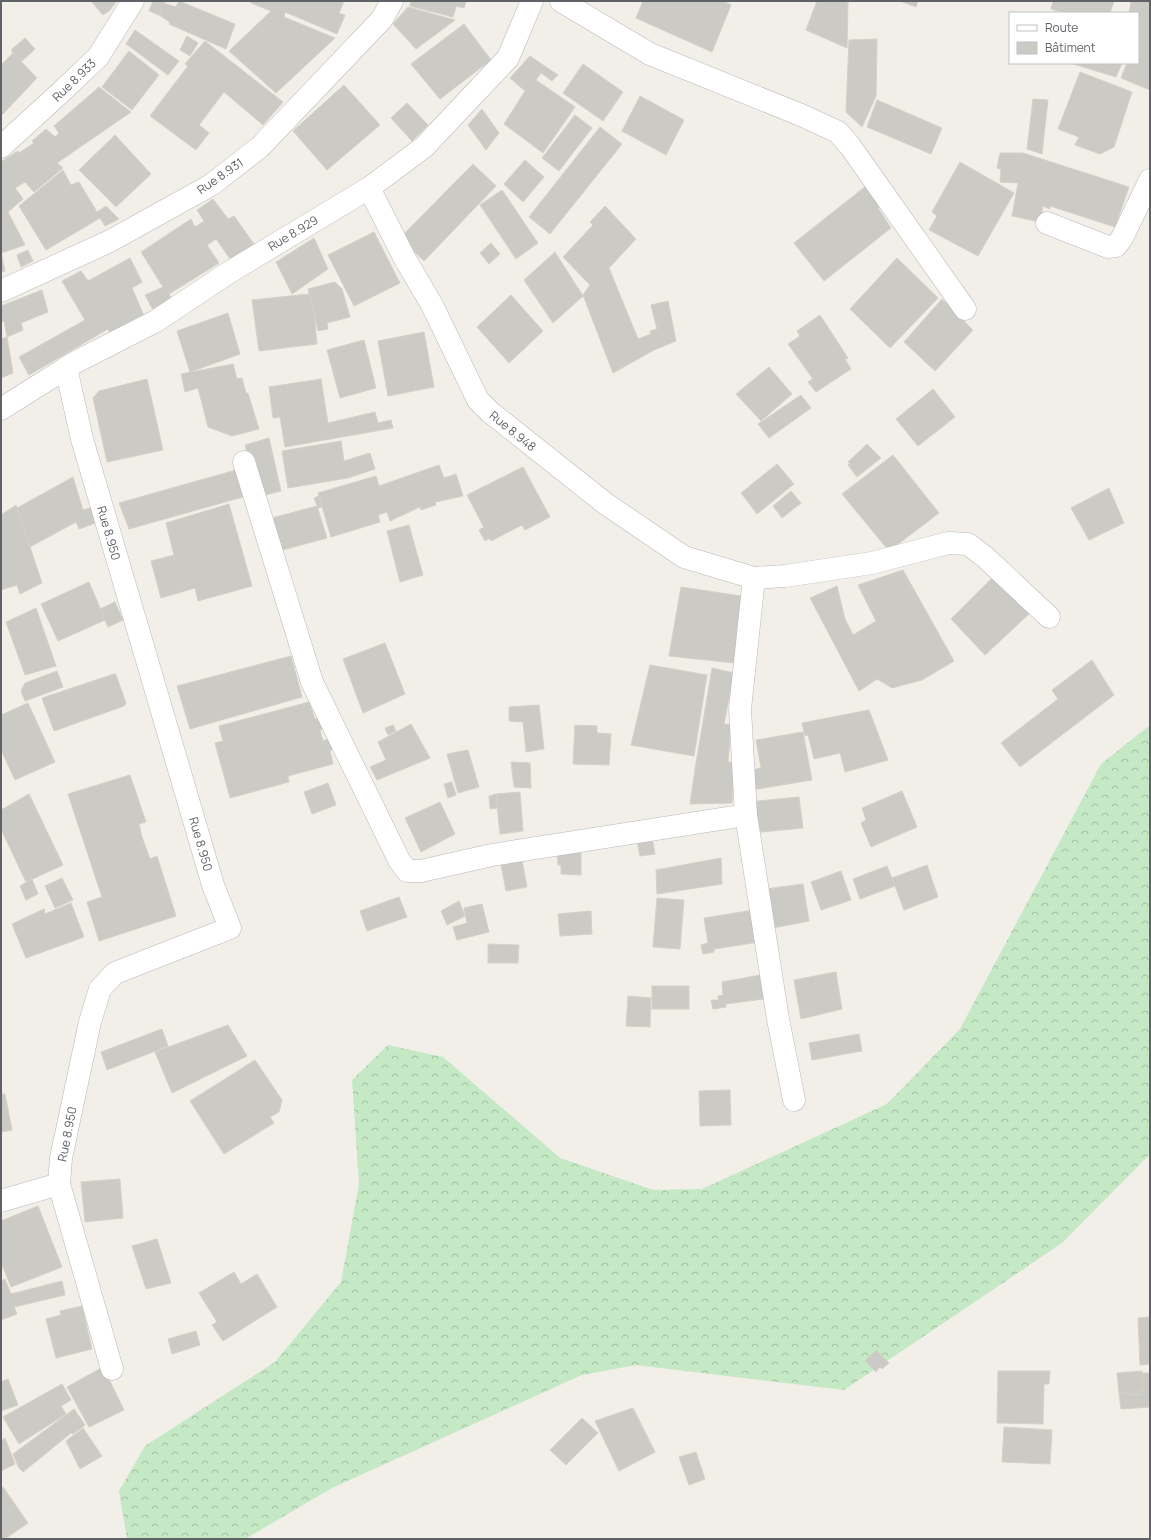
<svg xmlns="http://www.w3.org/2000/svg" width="1151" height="1540" viewBox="0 0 1151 1540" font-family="Manrope,sans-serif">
	<defs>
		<pattern id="forest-crowns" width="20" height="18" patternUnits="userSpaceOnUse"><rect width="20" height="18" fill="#c5e8c5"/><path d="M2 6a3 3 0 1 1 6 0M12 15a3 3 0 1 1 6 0" fill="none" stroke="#a3c0a4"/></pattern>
	</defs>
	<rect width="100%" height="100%" fill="#f1efe8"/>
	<path fill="url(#forest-crowns)" d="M1150,725v429l-88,89 -218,147 -208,-25 -54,10 -250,113 -87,51h-118l-8,-48 26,-45 130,-84 66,-80 18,-98 -7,-104 36,-35 55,12 117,101 93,32 49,-1 185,-85 73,-75 141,-265z"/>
	<g fill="#cccac5" stroke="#d6d1c6">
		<path d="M91,1h26l-8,10 -6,4z"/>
		<path d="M153,1l12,1 -6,13 -10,-4z"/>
		<path d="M179,1l56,23 -9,25 -57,-25 1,-2 -11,-7 4,-12 13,4z"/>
		<path d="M252,1h92l-5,12 6,2 -8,19 -52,-22 -1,5 51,21 -59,55 -47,-42 42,-40 -20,-8z"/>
		<path d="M411,1h47l-5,16 -43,-11z"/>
		<path d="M458,1h8l-2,7 -8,-2z"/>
		<path d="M643,1h80l8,4 -19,47 -76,-34z"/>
		<path d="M817,1h31l-1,47 -41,-18z"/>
		<path d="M900,1h18l-2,6z"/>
		<path d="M1053,1h61l-4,12h-45l-14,-4z"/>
		<path d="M1131,1h19v89l-29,-12 6,-15h11v-50h-9z"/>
		<path d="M408,7l47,13 -39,29 -23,-25z"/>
		<path d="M464,24l27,36 -51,39 -29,-35z"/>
		<path d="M135,30l44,31 -11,14 -42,-31z"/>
		<path d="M187,36l11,7 -8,13 -10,-6z"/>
		<path d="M25,38l10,11 -14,13 -10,-12z"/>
		<path d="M877,39l-1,57 -14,31 -16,-15 3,-72z"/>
		<path d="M205,41l78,61 -20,23 -39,-33 -25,33 10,8 -13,17 -46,-34 38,-50 -3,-2z"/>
		<path d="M129,51l30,24 -27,35 -30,-23z"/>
		<path d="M13,53l24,25 -36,38v-51z"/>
		<path d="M530,56l28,19 -6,6 -11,-8 -5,7 39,27 -32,46 -39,-29 21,-33 -15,-13z"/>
		<path d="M1070,63h52l-6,14z"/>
		<path d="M583,64l40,28 -20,29 -40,-28z"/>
		<path d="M1080,72l52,20 -18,55 -14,7 -25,-9 4,-8 -21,-8z"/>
		<path d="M344,85l36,40 -53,45 -34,-39z"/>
		<path d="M99,87l32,25 -74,51 6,5 -29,24 -9,-10 -10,6 8,11 -15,13 17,33 -24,8v-33l2,-1 -2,-3v-51l2,-2 -1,-2 16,-10 1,2 15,-10 -2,-2 14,-12 9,8 4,-4 -5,-7z"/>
		<path d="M640,96l44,24 -18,35 -44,-24z"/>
		<path d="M1033,99l15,1 -6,54 -15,-5z"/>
		<path d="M877,100l65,28 -11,26 -64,-27z"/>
		<path d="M407,103l21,22 -16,16 -21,-23z"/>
		<path d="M482,109l17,24 -13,17 -18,-25z"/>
		<path d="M575,115l17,13 -33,43 -17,-13z"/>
		<path d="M600,127l22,17 -72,90 -21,-17z"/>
		<path d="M115,135l36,39 -35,33 -37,-37z"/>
		<path d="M1000,153h23l106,34 -14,40 -65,-21v3l-7,-3 -3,16 -28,-6 6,-33 -18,-1 1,-13 -4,-1z"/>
		<path d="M525,160l19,17 -21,25 -19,-18z"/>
		<path d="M960,162l54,31 -36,63 -49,-26 8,-14 -5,-4z"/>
		<path d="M473,164l23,22 -72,75 -24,-23z"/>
		<path d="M63,170l8,15 8,-3 18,30 9,-6 13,13 -14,7 -5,-8 -54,32 -27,-44z"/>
		<path d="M866,186l15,20 -3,2 13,20 -67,53 -30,-38z"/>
		<path d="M502,190l36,53 -22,16 -36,-54z"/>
		<path d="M213,199l15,20 6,-3 20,28 -23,16 -15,-21 -9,6 12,18 -50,31 4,7 -20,9 -8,-15 18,-8 -22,-35 50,-33 4,8 9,-6 -7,-11z"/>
		<path d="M605,206l31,33 -27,29 29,71 13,-5 -1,-3 7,-2 -6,-24 17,-4 8,40 -22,9 -41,23 -30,-78 7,-10 -27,-28 30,-32 -3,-3z"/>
		<path d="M374,232l26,51 -46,23 -26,-51z"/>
		<path d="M314,238l14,31 -36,25 -16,-32z"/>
		<path d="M491,243l9,11 -11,10 -9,-11z"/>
		<path d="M28,250l5,11 -12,6 -4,-12z"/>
		<path d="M555,252l28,44 -30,27 -29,-43z"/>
		<path d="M1,253l4,18 -4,1z"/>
		<path d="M130,258l12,24 -10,6 12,28 -34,17 -2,-4 -79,46 -10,-18 66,-37 -23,-39 19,-10 7,10z"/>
		<path d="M897,258l41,40 -48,50 -40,-39z"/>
		<path d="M335,282l7,7 8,28 -23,6 1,6 -10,2 -10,-42z"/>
		<path d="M42,290l6,22 -27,11 2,7 -16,7 -3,-16 -3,1v-16z"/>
		<path d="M309,294l5,19 3,31 -58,7 -7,-51z"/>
		<path d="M511,295l32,36 -34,32 -32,-36z"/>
		<path d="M942,299l31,31 -38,41 -31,-29z"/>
		<path d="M228,313l12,41 -50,18 -13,-41z"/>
		<path d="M820,315l28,43 -3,1 6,10 -35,23 -8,-10 5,-3 -25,-35 12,-8 -3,-5z"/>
		<path d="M424,332l10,55 -46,9 -10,-55z"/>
		<path d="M7,337l6,36 -12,5v-39z"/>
		<path d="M364,340l12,48 -36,10 -13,-48z"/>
		<path d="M233,364l4,15 5,-1 4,15h2l11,36 -27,7 -24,-9 -10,-39 -13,4 -4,-18z"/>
		<path d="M769,367l23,27 -31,27 -25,-27z"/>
		<path d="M147,379l16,71 -56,12 -14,-64 6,-7z"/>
		<path d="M321,379l7,44 47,-11 3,11 13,-3 2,8 -108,19 -5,-30 -7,1 -4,-31z"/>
		<path d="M933,389l22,28 -37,29 -22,-27z"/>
		<path d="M801,395l10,13 -42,30 -11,-14z"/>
		<path d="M269,438l12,53 -23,6 -13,-52z"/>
		<path d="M341,441l3,20 26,-8 5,16 -27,9 -60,10 -6,-37z"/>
		<path d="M867,444l14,14 -24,19 -9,-12 2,-2 -2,-1z"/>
		<path d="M893,455l46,58 -50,38 -47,-57z"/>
		<path d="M777,464l17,20 -37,30 -16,-21z"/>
		<path d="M439,465l5,13 12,-4 7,22 -23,5 -5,1 1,3 -15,5 -1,-3 -30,14 -3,-9 -9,3 2,7 -49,15 -13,-44 58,-17 3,10z"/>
		<path d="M523,467l27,50 -25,13 -3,-5 -31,16 -24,-46z"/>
		<path d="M236,470l7,27 -114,32 -10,-26z"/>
		<path d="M73,477l10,33 10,-3 5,15 -19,7 -3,-7 -46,25 -13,-39z"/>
		<path d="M1109,488l15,35 -35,17 -18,-32z"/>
		<path d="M791,491l10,12 -19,15 -9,-12z"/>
		<path d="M319,496l3,11 -4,1 -4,-10z"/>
		<path d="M229,504l23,82 -54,15 -3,-13 -34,10 -10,-37 23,-6 -8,-32z"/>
		<path d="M16,505l26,78 -22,11 -3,-9 -16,5v-75z"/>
		<path d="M317,506l10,32 -52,14 -11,-32z"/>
		<path d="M409,525l14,50 -23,7 -13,-51z"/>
		<path d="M484,527l6,11 -5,3 -6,-11z"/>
		<path d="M903,570l51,91 -32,19 -30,8 -15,-9 -18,12 -49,-93 27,-12 8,33 8,16 23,-14 -18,-36z"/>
		<path d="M993,577l37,36 -45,42 -34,-36z"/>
		<path d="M89,582l16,38 -47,21 -17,-37z"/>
		<path d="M681,587l60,9 -7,67 -65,-7z"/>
		<path d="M115,602l8,18 -15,7 -8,-18z"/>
		<path d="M36,608l20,58 -31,9 -19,-53z"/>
		<path d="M385,643l20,51 -42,19 -20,-54z"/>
		<path d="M291,656l11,41 -112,32 -13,-43z"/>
		<path d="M1092,660l22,35 -94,72 -19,-24 57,-44 -6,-9z"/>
		<path d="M650,665l57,10 -13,81 -63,-11z"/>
		<path d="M712,668l22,5 -10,51 7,1 -3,37 6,1 -2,40 -42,1 5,-35z"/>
		<path d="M57,671l6,16 -38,14 -4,-10 4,-8z"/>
		<path d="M114,674l2,1 10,28 -2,3 -70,25 -12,-33z"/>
		<path d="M309,702l6,17 6,-2 4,10 -5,3 3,11 7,-3 6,9 -6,4 3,13 -45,12 1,6 -59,16 -15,-55 8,-2 -4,-15z"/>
		<path d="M28,703l27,59 -40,18 -14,-30v-35z"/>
		<path d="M539,705l5,44 -18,3 -3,-30 -14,-1v-14z"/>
		<path d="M869,710l19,50 -43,12 -5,-19 -26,6 -6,-24 -3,1 -3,-13z"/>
		<path d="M411,724l19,34 -53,22 -7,-13 16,-7 -8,-18z"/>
		<path d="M393,725l3,6 -8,4 -3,-7z"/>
		<path d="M575,725l22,1v7l14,1 -2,31 -36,-1z"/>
		<path d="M803,732l9,48 -60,10 -4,-19 13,-3 -5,-28z"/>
		<path d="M468,750l11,37 -21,6 -11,-39z"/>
		<path d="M511,762l19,1 1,25 -17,-1z"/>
		<path d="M130,775l16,47 -7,2 3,13 8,22 7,-3 19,60 -77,25 -12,-39 15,-5 -34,-103z"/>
		<path d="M452,782l4,13 -8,3 -4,-14z"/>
		<path d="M328,783l8,22 -24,9 -8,-22z"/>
		<path d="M902,791l15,36 -46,20 -10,-24 5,-3 -4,-12z"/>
		<path d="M520,792l3,39 -23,3 -4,-40z"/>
		<path d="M29,794l34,71 -37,17 -25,-53v-19z"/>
		<path d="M496,794l2,14 -8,1 -1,-13z"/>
		<path d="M799,797l4,31 -52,5 -3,-31z"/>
		<path d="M440,802l15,32 -34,18 -16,-34z"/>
		<path d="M652,838l3,16 -15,2 -3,-15z"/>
		<path d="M557,851l24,1v23l-20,-1v-9h-3z"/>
		<path d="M521,855l6,32 -21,4 -6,-32z"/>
		<path d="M721,858l1,26 -65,10 -1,-24z"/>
		<path d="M927,865l11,32 -34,13 -12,-32z"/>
		<path d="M887,866l8,20 -35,13 -7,-20z"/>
		<path d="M841,871l10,29 -30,10 -10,-28z"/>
		<path d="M62,878l11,22 -18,8 -10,-22z"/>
		<path d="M32,879l6,15 -12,6 -6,-14z"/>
		<path d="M803,884l6,37 -36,7 -7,-39z"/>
		<path d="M399,897l8,20 -40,14 -7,-20z"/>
		<path d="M657,898l27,2 -4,49 -27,-2z"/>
		<path d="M459,901l6,15 -18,9 -6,-14z"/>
		<path d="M71,903l13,34 -58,21 -14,-34 32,-15 1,5z"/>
		<path d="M482,904l7,28 -32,8 -4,-13 14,-4 -3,-15z"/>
		<path d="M754,910l5,32 -45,7v3l-11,2 -2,-9 7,-2 -4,-25z"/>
		<path d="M591,911l1,23 -32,2 -2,-22z"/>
		<path d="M488,944l31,1 -1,18h-30z"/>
		<path d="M836,972l6,37 -41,10 -7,-39z"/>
		<path d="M766,974l5,24 -45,6v3l-6,1 -2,-12 5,-1 -1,-13z"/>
		<rect x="652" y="986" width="37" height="23"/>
		<path d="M628,996l23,2 -1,29 -24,-1z"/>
		<path d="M711,1000h8l1,8 -7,1z"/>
		<path d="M228,1025l19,31 -75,37 -17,-41z"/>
		<path d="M162,1029l6,17 -61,24 -6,-18z"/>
		<path d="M859,1034l3,17 -50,9 -3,-17z"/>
		<path d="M255,1060l27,40 -3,12 -9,5 4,6 -50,31 -34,-53z"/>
		<path d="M730,1090l1,35 -31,1 -1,-35z"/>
		<path d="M1,1094h4l7,36 -11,2z"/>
		<path d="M120,1179l3,39 -38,4 -4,-40z"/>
		<path d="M38,1206l24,61 -51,20 -10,-25v-41z"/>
		<path d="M157,1239l14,44 -25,6 -14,-43z"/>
		<path d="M234,1272l7,12 16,-10 20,33 -54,34 -11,-16 5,-3 -18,-29z"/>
		<path d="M5,1279l6,15 51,-13 3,14 -51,12 3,7 -16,6v-39z"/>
		<path d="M82,1306l10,43 -36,9 -10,-39 15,-4 -1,-4z"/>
		<path d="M1150,1317v47l-10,1 -2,-47z"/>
		<path d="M196,1331l4,14 -28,9 -4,-15z"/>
		<path d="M876,1350l13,13 -7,6 -2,-2 -4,5 -11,-11z"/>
		<path d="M103,1367l21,43 -35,17 -22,-40z"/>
		<path d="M998,1371h52l-1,13h-5l-1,40 -46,-1z"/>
		<path d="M1142,1371l1,20h-4l1,4 -21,-2 -2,-20z"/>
		<path d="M1142,1373h8v34l-29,2 -2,-16h11v2h10l-1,-4h4z"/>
		<path d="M8,1379l10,26 -17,6v-29z"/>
		<path d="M62,1384l9,16 -10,6 5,8 -47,30 -16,-27z"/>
		<path d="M633,1408l22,44 -36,19 -24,-50z"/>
		<path d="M74,1409l11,16 -12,9 -2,-1 -48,39 -4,-4 -6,-14z"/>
		<path d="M582,1418l16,15 -32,32 -16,-15z"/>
		<path d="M1004,1427l48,3 -2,34 -48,-2z"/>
		<path d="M83,1428l19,28 -22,13 -14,-28z"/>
		<path d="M5,1438l10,26 -14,7v-30z"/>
		<path d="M696,1452l9,27 -16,6 -10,-28z"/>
		<path d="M3,1487l25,36 -23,16h-4v-51z"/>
	</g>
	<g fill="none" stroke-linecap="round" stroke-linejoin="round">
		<g stroke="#b5b8bc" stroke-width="23">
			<g id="minor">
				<path d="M561,1l89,53 151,61 37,17 12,14 115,163"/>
				<path d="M1,147l59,-54 38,-36 35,-56"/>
				<path d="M369,188l36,71 27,46 46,95 12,12 116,92 78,53 70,21 31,-2 87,-13 76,-20 20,1 17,13 64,60"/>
				<path d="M1047,223l61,24 8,-1 6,-8 28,-58"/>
				<path d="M1,291l109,-50 101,-56 49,-38 122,-128 10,-18"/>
				<path d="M1,409l73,-46 82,-42 72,-48 141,-85 55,-41 84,-89 24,-57"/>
				<path d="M244,462l68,220 87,178 8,11h14l71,-16 254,-40"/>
				<path d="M754,578l-14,131 6,106 32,204 16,81"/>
				<path d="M59,1184l53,185"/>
				<path d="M1,1201l58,-17 2,-26 29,-136 10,-33 15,-16 115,-45 -17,-43 -131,-446 -16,-71"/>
			</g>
		</g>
		<use href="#minor" stroke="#fff" stroke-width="22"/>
	</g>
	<g text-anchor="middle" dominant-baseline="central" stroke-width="3.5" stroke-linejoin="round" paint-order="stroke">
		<g font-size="12" fill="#5f6368" stroke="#fff">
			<text transform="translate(74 80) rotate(-44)">Rue 8.933</text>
			<text transform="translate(220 176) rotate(-35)">Rue 8.931</text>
			<text transform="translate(293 233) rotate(-31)">Rue 8.929</text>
			<text transform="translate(513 431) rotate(39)">Rue 8.948</text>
			<text transform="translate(109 533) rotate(74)">Rue 8.950</text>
			<text transform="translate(201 844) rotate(74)">Rue 8.950</text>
			<text transform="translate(67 1134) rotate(-79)">Rue 8.950</text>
		</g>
	</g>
	<rect width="1151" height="1540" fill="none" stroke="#5f6368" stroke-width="4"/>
	<rect x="1009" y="12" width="130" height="52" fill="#ffffff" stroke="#bfc1c3"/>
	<rect x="1017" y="25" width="20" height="6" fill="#ffffff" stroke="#bfc1c3"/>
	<text x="1045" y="32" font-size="12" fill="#5f6368">Route</text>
	<rect x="1017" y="42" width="20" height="12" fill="#cccac5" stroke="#bfc1c3"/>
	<text x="1045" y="52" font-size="12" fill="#5f6368">Bâtiment</text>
</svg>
